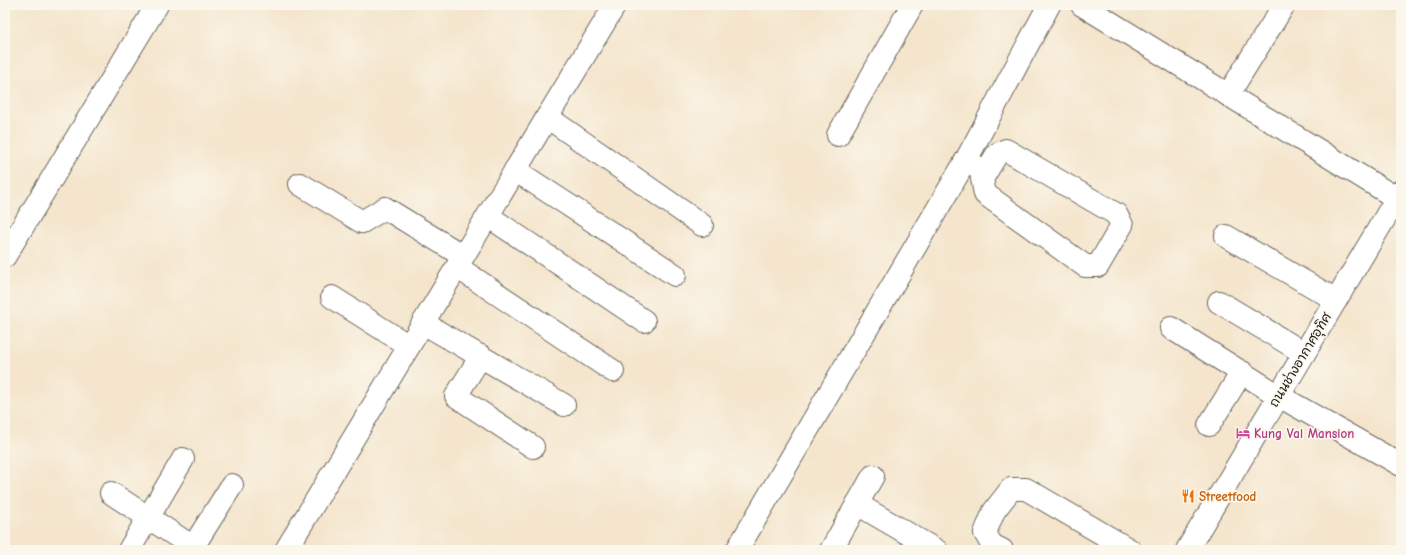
<svg xmlns="http://www.w3.org/2000/svg" width="1406" height="555" viewBox="0 0 1406 555" font-family="'Comic Neue','Playpen Sans Thai',sans-serif">
	<rect width="100%" height="100%" fill="#fbf7ec"/>
	<filter id="ink" filterUnits="userSpaceOnUse"><feTurbulence type="fractalNoise" baseFrequency=".025" numOctaves="2"/><feDisplacementMap in="SourceGraphic" scale="8" xChannelSelector="R" yChannelSelector="G"/><feConvolveMatrix kernelMatrix="1 2 1 2 8 2 1 2 1" color-interpolation-filters="sRGB"/></filter>
	<filter id="wash" filterUnits="userSpaceOnUse"><feTurbulence type="fractalNoise" baseFrequency=".012" numOctaves="4" result="noise"/><feDisplacementMap in="SourceGraphic" scale="16" xChannelSelector="R" yChannelSelector="G"/><feGaussianBlur stdDeviation="0.9" result="paint"/><feColorMatrix in="noise" values="0 0 0 0 0 0 0 0 0 0 0 0 0 0 0 0 0 1.4 0 .05"/><feComposite in="paint" operator="in"/></filter>
	<g filter="url(#wash)">
		<rect width="100%" height="100%" fill="#f4e5cc"/>
	</g>
	<g filter="url(#ink)">
		<g fill="none" stroke-linecap="round" stroke-linejoin="round">
			<g stroke="#68625a" stroke-width="24">
				<g id="minor">
					<path d="M1082,5l319,196"/>
					<path d="M1228,95l56,-90"/>
					<path d="M547,117l155,108"/>
					<path d="M838,135l74,-130"/>
					<path d="M965,162l15,6 5,26 100,72h13l24,-41 -6,-11 -110,-64 -9,4 -15,25"/>
					<path d="M515,170l160,105"/>
					<path d="M300,184l62,38 23,-14 78,48"/>
					<path d="M488,216l156,105"/>
					<path d="M1226,236l110,64"/>
					<path d="M5,256l152,-251"/>
					<path d="M457,267l156,104"/>
					<path d="M332,297l77,49"/>
					<path d="M1219,302l85,51"/>
					<path d="M423,323l141,82"/>
					<path d="M1171,328l108,68 122,69"/>
					<path d="M481,356l-25,40 77,51"/>
					<path d="M1209,425l33,-53"/>
					<path d="M111,493l82,54"/>
					<path d="M857,504l79,46"/>
					<path d="M129,550l54,-91"/>
					<path d="M191,550l41,-65"/>
					<path d="M286,550l329,-545"/>
					<path d="M737,550l228,-388 84,-157"/>
					<path d="M831,550l42,-74"/>
					<path d="M1002,550l-10,-5 -7,-12 9,-22 17,-22h15l104,61"/>
					<path d="M1187,550l214,-359"/>
				</g>
			</g>
			<use href="#minor" stroke="#fff" stroke-width="22"/>
		</g>
	</g>
	<defs>
		<g id="hotel-bare" transform="scale(1.08)"><path d="M-6-4.5h1.5V1H6V5H4.5V3h-9V5H-6ZM-4 0a1.8 1.8 0 1 1 3.6 0ZM.5 0V-2.5h3Q6-2.5 6 0Z" fill="#d1479c" stroke="#fbf7ec" stroke-width="2.5" paint-order="stroke"/></g>
		<g id="restaurant-bare" transform="scale(1.08)"><path d="M-5-6h1v4h1v-4h1v4h1v-4h1v5L-1.5 .5V6h-2V.5L-5-1ZM5-6V6H3V1.5H1.5Q1.5-4 5-6Z" fill="#e8710a" stroke="#fbf7ec" stroke-width="2.5" paint-order="stroke"/></g>
	</defs>
	<g fill-rule="evenodd">
		<use href="#hotel-bare" x="1243" y="433"/>
		<use href="#restaurant-bare" x="1188" y="496"/>
	</g>
	<g text-anchor="middle" dominant-baseline="central" stroke-width="3.5" stroke-linejoin="round" paint-order="stroke">
		<g font-size="13" fill="#1c1c1c" stroke="#fbf7ec">
			<text transform="translate(1300 360) rotate(-59)">ถนนช่างอากาศอุทิศ</text>
		</g>
		<g font-size="13" font-weight="bold" fill="#b23c85" stroke="#fbf7ec" text-anchor="start">
			<text x="1254" y="433">Kung Val Mansion</text>
		</g>
		<g font-size="13" font-weight="bold" fill="#c56008" stroke="#fbf7ec" text-anchor="start">
			<text x="1199" y="496">Streetfood</text>
		</g>
	</g>
	<rect width="1406" height="555" fill="none" stroke="#fbf7ec" stroke-width="20"/>
</svg>
